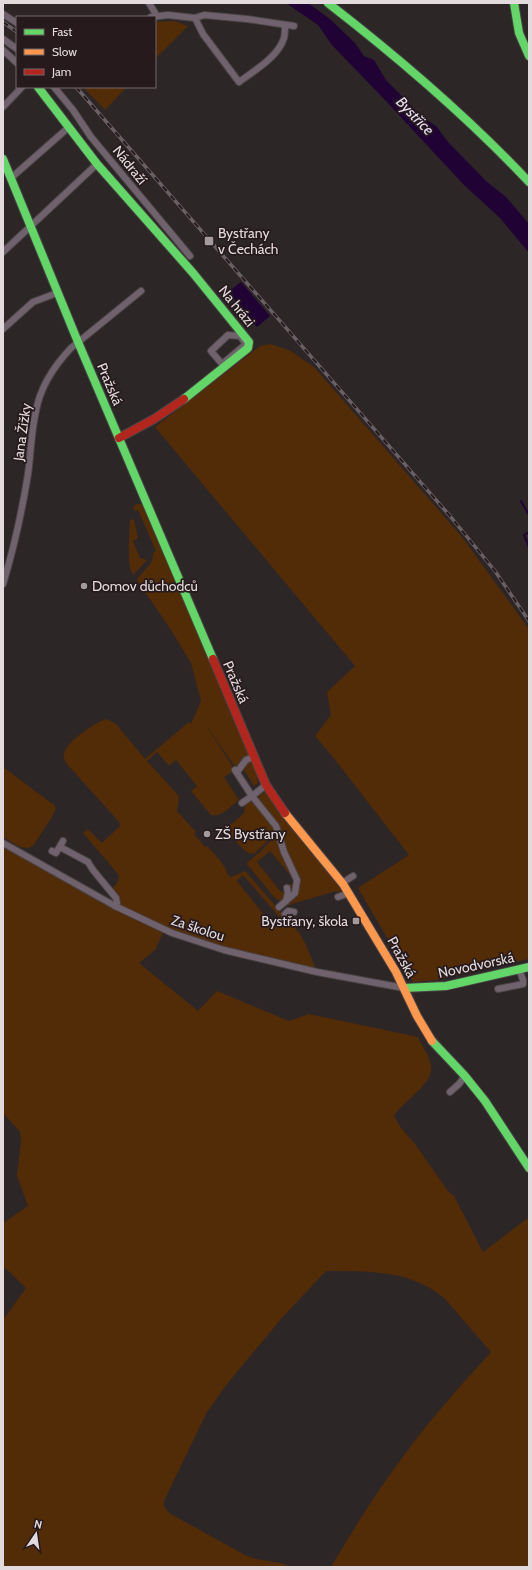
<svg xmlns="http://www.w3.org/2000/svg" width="532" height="1570" viewBox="0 0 532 1570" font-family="Cabin,sans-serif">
	<rect width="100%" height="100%" fill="#2d2627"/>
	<g fill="#522b07" fill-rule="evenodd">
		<path d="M174,21l14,5 -33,33v-37z"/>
		<path d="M83,87h44l-22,23z"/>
		<path d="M270,344l21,7 24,17 147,169 67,92v330l-92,21 -24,2 -55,-94 51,-33 -77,-99 -17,-20 16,-21 -4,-23 28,-26 -200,-239 105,-81z"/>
		<path d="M136,504h8l88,213 27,60 -2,1 1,5 -4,3 -13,-21 -5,3 -33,-47 32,49 -11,7 15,23c-7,5 -18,18 -28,15l-20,-24 6,-5 -21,-26 -7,6 -12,-14 -10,9 31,34 1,3 -2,13 19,21 -2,2 11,13 2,-1c6,6 12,13 17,20 3,4 2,8 7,11l14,-6 55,63 6,11 11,27 -145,-39 -57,-27 6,-5 -8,-11v-2c4,-6 7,-6 5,-14l-35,-41 5,-4 14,14 18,-17v-3l-54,-60c-2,-4 -3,-8 -1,-12 3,-10 32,-30 42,-32l9,5 29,35 44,-37 2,2 10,-23 -10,-38 -20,-33 -34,-50c6,-11 17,-14 16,-27l3,-2 -18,-41 -4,1 -1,-4zM243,875l38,44 -8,7 -36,-45z"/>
		<path d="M130,519l4,1 4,18 -5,3 7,17 7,2 -14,15c-7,-9 -3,-43 -3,-56z"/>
		<path d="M3,767l51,38 2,3 -4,9 -19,29c-9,6 -21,-4 -30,-9z"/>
		<path d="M265,792l60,75 16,22 -1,2 -3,2 -1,-2 -51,15c9,-9 15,-11 13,-26l-19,-48 -21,-33 2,-4z"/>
		<path d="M250,801h3l22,27v5l-2,3 -18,17 -5,1 -6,-4 -21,-22 4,-3 6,-2 11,-10 1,-9z"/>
		<path d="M276,835h1l3,11 15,32c0,6 0,12 -5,16l-1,-5 -2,-1 8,-7 -25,-30 -13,11 24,30 3,-1 1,7 -5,3 -6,-4 -27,-33v-1l13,-11z"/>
		<path d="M3,846l110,63 50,24 -8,17 -16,13 59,48 19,-20 72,30 20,-7 109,23c3,7 12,20 13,28 4,18 -28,36 -37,51l7,12 14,16 33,47 6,5 29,56 46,-35v350h-198c24,-41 50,-82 79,-120 25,-33 53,-64 81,-95l-46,-53c-32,-29 -78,-28 -119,-28l-45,48 -54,65 -20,28 -43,89v5l5,7 76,42 11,4 24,4 12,4h-289v-247l23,-32 -23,-22v-43l25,-17 -11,-30 4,-35 -1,-9 -17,-19z"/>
	</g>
	<g fill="#200334">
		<path d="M286,3h22l22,16 25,24 9,13 10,4 12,20 34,35 17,12 11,15 38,39 20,16 23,27v29l-28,-34 -38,-35 -78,-84 -53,-55 -14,-20z"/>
		<path d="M241,282l29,34 -13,11 -29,-35z"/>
	</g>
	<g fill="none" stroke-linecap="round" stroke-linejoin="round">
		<g stroke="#200334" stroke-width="2">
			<path d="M521,501l8,14"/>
			<path d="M529,532l-5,3 5,12"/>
		</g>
		<g stroke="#494445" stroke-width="8">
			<g id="street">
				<path d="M149,3l8,13"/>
				<path d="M3,14l14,9"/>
				<path d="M151,17l17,-2 27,3 9,-3 43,4 47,7"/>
				<path d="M195,18l8,16 36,48c16,-12 39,-25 45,-44 1,-4 1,-9 1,-13"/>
				<path d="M3,39l14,10"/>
				<path d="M3,50l14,13"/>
				<path d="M54,87l19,23 18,27 99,119"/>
				<path d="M3,107l19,-20"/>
				<path d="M11,178l58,-51"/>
				<path d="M3,252l94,-88"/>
				<path d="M3,329l30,-27 24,-9"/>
				<path d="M228,335l12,1 6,8 -24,20 -11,-13z"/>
				<path d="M3,584c11,-36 19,-73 25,-110 3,-21 3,-42 8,-63 4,-23 19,-46 35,-63l70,-57"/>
				<path d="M235,770l17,26 14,-11"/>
				<path d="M237,772l9,-12 7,-3"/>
				<path d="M242,803l10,-7 24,30 8,26 13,28 -2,13 -16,14"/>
				<path d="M3,843l112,63 57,27 52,17 93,22 87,16"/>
				<path d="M60,847l28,15 5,8 23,28 1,5 -2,3"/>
				<path d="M52,851l4,2 7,-12"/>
				<path d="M342,883l11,-7"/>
				<path d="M338,897l11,-4"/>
				<path d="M286,901l2,-8 -1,-5"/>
				<path d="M285,914l3,-3 6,1"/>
				<path d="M498,989l25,-5v-4l-4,-11"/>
				<path d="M450,1092l9,-8 6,-8"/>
			</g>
		</g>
		<g stroke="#494445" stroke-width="10">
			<g id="fast">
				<path d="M328,3c71,55 139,113 201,179"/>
				<path d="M514,3l5,30 10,23"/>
				<path d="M38,87l59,77 96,109 56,69 -1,6 -64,51"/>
				<path d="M3,159l75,183 135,317"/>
				<path d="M404,988l42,-2 83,-19"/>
				<path d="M432,1041l33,35 20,25 44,67"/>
			</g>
		</g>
		<g stroke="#494445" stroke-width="10">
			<path id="slow" d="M285,813l58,71 53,88 21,44 15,25"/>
		</g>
		<g stroke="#494445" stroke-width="10">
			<g id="jam">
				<path d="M119,438l35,-19 30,-20"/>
				<path d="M213,659l53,126 19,28"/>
			</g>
		</g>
		<use href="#street" stroke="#70626d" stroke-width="6"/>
		<use href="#fast" stroke="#63d668" stroke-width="8"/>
		<use href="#slow" stroke="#ff974d" stroke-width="8"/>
		<use href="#jam" stroke="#b3261e" stroke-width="8"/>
		<g stroke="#696065" stroke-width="3.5">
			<g id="rail">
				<path d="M3,22l14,10"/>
				<path d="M76,87l374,429 45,55 34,50"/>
			</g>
		</g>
		<use href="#rail" stroke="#261a1d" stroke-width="2" stroke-dasharray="6" stroke-linecap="butt"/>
	</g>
	<g fill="#a39b9d" stroke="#261a1d" stroke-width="1.5">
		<rect x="204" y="236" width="10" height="10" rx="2"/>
		<circle cx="84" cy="586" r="4"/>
		<circle cx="207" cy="834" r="4"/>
		<rect x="352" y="917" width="8" height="8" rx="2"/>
	</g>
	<g text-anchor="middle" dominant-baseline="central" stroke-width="3.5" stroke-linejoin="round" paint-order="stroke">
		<g font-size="14" fill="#e2dadc" stroke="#261a1d">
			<text transform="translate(130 165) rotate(51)">Nádraží</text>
			<text transform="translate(237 306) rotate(51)">Na hrázi</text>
			<text transform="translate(110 384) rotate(67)">Pražská</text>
			<text transform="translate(22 432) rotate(-82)">Jana Žižky</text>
			<text transform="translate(236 682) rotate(67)">Pražská</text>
			<text transform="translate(198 928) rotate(18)">Za školou</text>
			<text transform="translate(402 957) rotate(61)">Pražská</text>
			<text transform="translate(476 965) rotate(-12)">Novodvorská</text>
		</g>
		<g font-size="14" fill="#e2dadc" stroke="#261a1d" text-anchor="start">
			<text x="218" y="233">Bystřany<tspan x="218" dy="16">v Čechách</tspan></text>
			<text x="92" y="586">Domov důchodců</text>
			<text x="215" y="834">ZŠ Bystřany</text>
			<text x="348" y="921" text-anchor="end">Bystřany, škola</text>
		</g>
		<g font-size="15" font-style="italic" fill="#e9dff4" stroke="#261a1d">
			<text transform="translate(415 116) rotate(46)">Bystřice</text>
		</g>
	</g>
	<rect width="532" height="1570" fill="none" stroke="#e2dadc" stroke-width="8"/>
	<rect x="16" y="16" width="140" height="72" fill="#261a1d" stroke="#716769"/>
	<rect x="24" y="29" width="20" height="6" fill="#63d668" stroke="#716769"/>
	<text x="52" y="36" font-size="12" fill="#e2dadc">Fast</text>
	<rect x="24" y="49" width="20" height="6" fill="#ff974d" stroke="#716769"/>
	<text x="52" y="56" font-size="12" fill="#e2dadc">Slow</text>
	<rect x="24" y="69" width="20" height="6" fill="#b3261e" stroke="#716769"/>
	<text x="52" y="76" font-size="12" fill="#e2dadc">Jam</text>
	<g transform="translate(36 1534) rotate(13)" stroke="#261a1d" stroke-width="3" paint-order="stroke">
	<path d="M0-3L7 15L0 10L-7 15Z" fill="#e2dadc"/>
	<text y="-6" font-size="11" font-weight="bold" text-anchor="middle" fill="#e2dadc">N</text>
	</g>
</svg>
